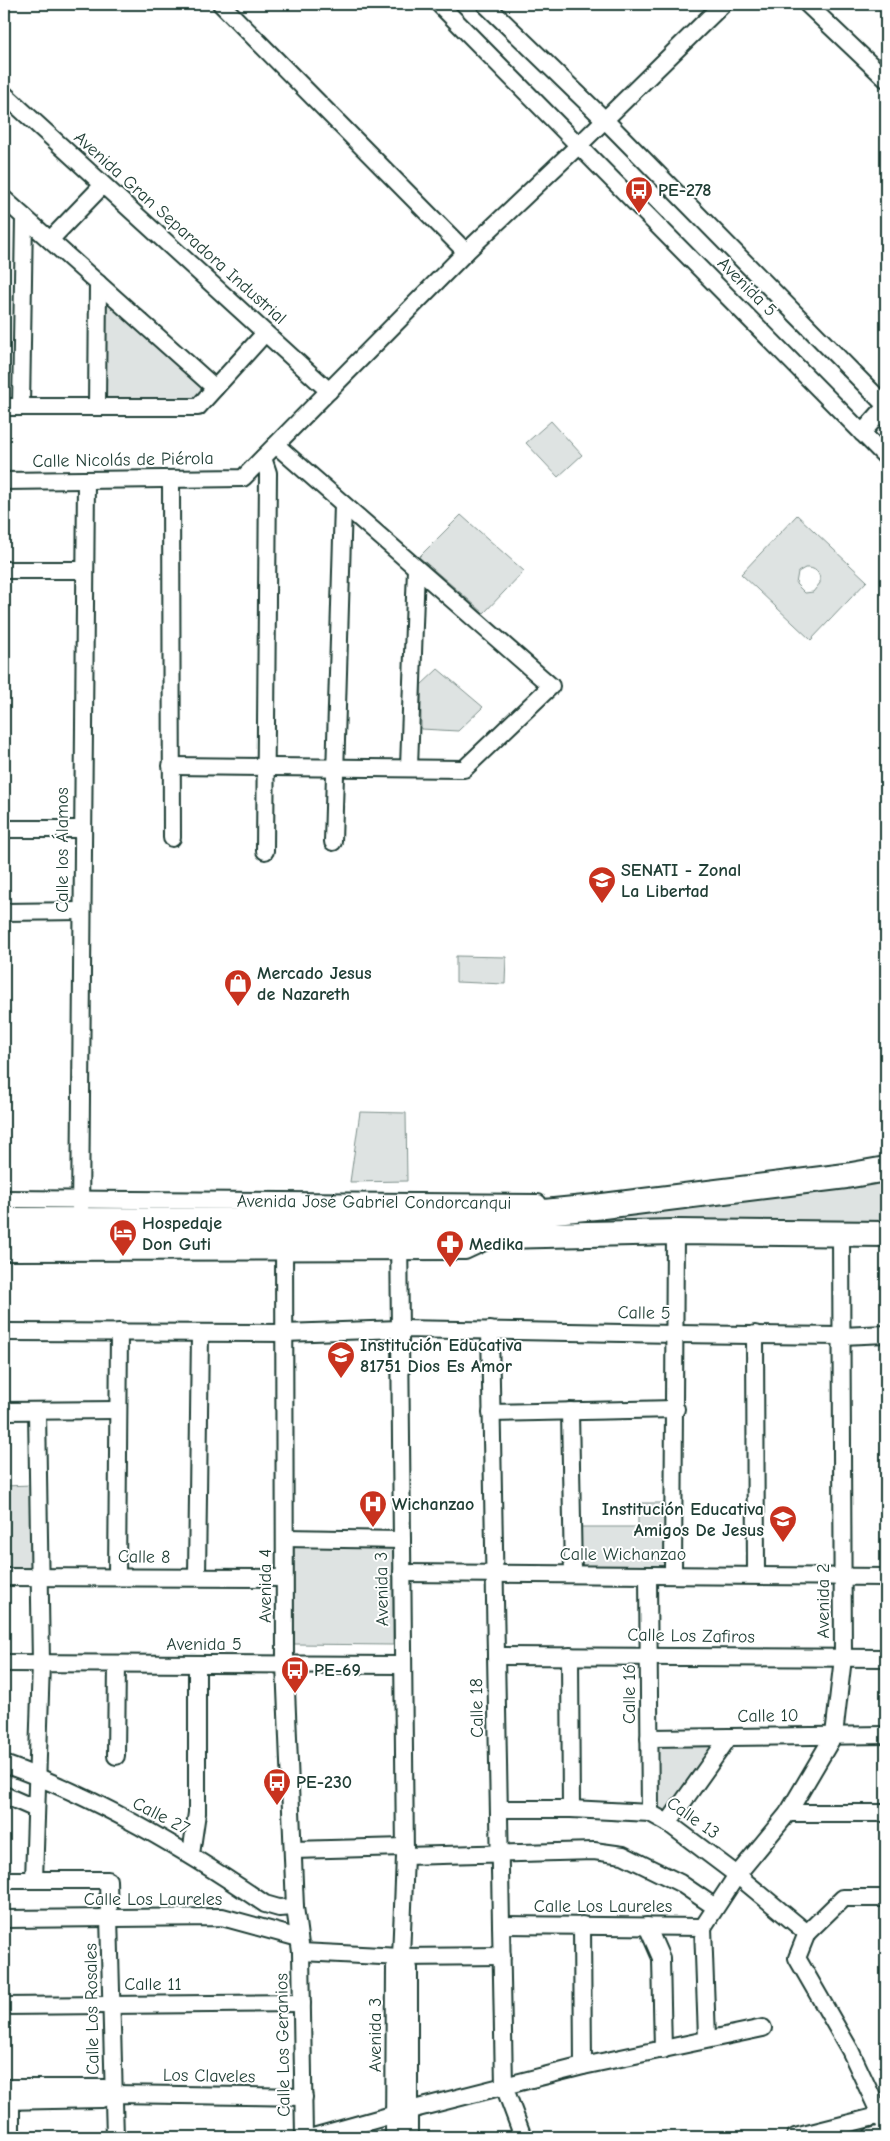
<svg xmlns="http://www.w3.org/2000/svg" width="890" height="2141" viewBox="0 0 890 2141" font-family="'Comic Neue',sans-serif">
	<rect width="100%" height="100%" fill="#fff"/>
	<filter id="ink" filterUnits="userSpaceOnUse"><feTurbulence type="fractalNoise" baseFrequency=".02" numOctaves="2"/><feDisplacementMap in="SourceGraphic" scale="10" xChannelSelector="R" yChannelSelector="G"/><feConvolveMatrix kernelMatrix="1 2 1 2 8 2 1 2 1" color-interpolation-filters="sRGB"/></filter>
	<g filter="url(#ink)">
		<g fill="#dee3e2" stroke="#7e908b" fill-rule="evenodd">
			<path d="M101,291l108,97 -14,15h-92z"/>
			<path d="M551,421l31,34 -24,22 -32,-34z"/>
			<path d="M461,515l63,56 -40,42 -65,-56z"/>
			<path d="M797,515l70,66 -56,59 -70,-66zM805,568c10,-1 16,5 15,15l-7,9 -8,1 -9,-9 2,-12z"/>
			<path d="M438,669l45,38 -25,24 -37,-2v-44z"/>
			<path d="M456,956l50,1 -1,27 -49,-2z"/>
			<path d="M360,1112l46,1 1,68 -57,1z"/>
			<path d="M886,1176v50h-415z"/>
			<path d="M32,1485l-1,83h-27v-82z"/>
			<path d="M638,1503h31l-1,68 -89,-1 1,-43h58z"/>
			<path d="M294,1543h99v102l-99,-1z"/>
			<path d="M729,1737l-61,86 -18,-10 -1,-75z"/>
		</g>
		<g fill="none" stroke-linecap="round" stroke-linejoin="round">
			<g stroke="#1f3d34" stroke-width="20">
				<g id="minor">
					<path d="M221,4l245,248"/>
					<path d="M439,4l447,453"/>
					<path d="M485,4l120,116 281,286"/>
					<path d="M807,4l79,75"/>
					<path d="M4,94l325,297"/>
					<path d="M4,199l211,189"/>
					<path d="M50,240l53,-55"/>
					<path d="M4,407h194l67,-74"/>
					<path d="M21,407l3,-190"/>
					<path d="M97,407l1,-124"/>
					<path d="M862,433l24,-27"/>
					<path d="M263,458l5,15 -3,378"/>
					<path d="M171,479l1,359"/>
					<path d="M4,481l239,-3 223,-226 112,-106 145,-142"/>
					<path d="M4,570h81"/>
					<path d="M171,766l293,3 87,-83 -275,-241"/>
					<path d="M409,767l7,-199"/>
					<path d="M4,829h78"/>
					<path d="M333,842l10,-338"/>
					<path d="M4,912l78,-1"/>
					<path id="s1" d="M4,1199l534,4"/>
					<path d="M80,1220l6,-740"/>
					<path d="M284,1230l1,435 10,242 6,45 3,185"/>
					<path d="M4,1252l461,-1 26,-12"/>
					<path d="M490,1330l14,756 19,51"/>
					<path d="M4,1332l280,1 116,-4 276,5 166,2 44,-2"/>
					<path d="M755,1334l1,241"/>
					<path d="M4,1411l114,-1"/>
					<path d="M570,1411l3,163"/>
					<path d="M491,1413l185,-4"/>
					<path d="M285,1538l117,2"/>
					<path d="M402,1573l484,4"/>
					<path d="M648,1575l2,238"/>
					<path d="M673,1575l2,-343"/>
					<path d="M117,1576l2,-244"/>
					<path d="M4,1577l280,1"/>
					<path d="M197,1577l3,-244"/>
					<path d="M496,1656l390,2"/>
					<path d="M570,1656l1,153"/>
					<path d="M4,1663l399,2"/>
					<path d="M649,1738l237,-3"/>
					<path d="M116,1756l1,-92"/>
					<path d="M4,1764c93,33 180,85 261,140l14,4 16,-1"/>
					<path d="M4,1795l32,14"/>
					<path d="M499,1809h72l79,4 18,10 69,52 70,58"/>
					<path d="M788,1813h98"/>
					<path d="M668,1823l61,-86"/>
					<path d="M293,1850l112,-3"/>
					<path d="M191,1854l6,-41v-149"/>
					<path d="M405,1856l189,-5 29,4 57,28 35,24"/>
					<path d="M4,1880h104l7,257"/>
					<path d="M34,1880l7,-217 -4,-252"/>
					<path d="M886,1898h-43l-36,35 -10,25 53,92 36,77"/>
					<path d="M4,1919l218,-2 77,21"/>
					<path d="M501,1925l202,2"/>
					<path d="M582,1925l1,141"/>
					<path d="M647,1926l14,32 2,92"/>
					<path d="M703,1927l34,-52 51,-62 46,-78 9,-77 -2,-424"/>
					<path d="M703,1927l4,111"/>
					<path d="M301,1952l100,5 101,-1"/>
					<path d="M401,1957l8,11v169"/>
					<path d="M4,2006l298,-3"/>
					<path d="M4,2088h100l10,6"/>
					<path d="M4,2101l97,-2 13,-5 190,3"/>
					<path d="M11,2101v36"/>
					<path d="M313,2137l97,-27 173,-44 180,-38"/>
					<path d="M394,2137l1,-170 6,-10 4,-101 -6,-627"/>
					<path d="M795,2137l91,-23"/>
					<path d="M871,2137l15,-4"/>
				</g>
			</g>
			<g stroke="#1f3d34" stroke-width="28">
				<g id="highway">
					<path d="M4,1220l449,1 142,-14 251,-31 40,-7"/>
					<path d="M4,1237l316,3 355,-8 211,2"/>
				</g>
			</g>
			<use href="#minor" stroke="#fff" stroke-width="16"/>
			<use href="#highway" stroke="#fff" stroke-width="24"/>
		</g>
	</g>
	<defs>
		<g id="bus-pin" transform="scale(1.4375)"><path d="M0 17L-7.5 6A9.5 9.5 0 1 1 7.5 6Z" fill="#c8321e" stroke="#fff"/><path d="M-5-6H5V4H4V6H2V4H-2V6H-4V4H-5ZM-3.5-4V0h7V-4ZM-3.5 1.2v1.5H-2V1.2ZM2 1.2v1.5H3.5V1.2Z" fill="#fff"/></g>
		<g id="university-pin" transform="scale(1.4375)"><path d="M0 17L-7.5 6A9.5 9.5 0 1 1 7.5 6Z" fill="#c8321e" stroke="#fff"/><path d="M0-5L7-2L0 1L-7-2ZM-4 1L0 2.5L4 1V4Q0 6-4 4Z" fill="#fff"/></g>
		<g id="shop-pin" transform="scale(1.4375)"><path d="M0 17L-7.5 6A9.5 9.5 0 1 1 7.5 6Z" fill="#c8321e" stroke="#fff"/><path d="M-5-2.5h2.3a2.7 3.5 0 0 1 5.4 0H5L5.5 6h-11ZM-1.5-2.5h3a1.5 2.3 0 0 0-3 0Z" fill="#fff"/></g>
		<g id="hotel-pin" transform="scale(1.4375)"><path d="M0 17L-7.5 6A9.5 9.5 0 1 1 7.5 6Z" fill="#c8321e" stroke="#fff"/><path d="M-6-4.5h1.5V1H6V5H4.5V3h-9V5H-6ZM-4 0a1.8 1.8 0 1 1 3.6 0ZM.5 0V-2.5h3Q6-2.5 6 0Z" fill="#fff"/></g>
		<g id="pharmacy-pin" transform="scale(1.4375)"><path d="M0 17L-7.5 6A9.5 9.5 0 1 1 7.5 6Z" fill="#c8321e" stroke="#fff"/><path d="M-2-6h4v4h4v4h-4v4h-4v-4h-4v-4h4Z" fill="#fff"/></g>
		<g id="school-pin" transform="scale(1.4375)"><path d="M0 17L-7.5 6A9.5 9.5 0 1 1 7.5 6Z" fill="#c8321e" stroke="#fff"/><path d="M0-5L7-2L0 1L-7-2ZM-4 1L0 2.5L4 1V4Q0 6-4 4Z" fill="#fff"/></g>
		<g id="hospital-pin" transform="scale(1.4375)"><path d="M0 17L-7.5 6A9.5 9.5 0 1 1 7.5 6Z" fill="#c8321e" stroke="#fff"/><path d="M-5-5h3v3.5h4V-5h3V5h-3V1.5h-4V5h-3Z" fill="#fff"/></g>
	</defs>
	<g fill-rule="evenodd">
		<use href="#bus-pin" x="639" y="190"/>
		<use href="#university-pin" x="602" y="880"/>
		<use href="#shop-pin" x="238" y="983"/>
		<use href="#hotel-pin" x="123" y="1233"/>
		<use href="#pharmacy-pin" x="450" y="1244"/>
		<use href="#school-pin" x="341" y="1355"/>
		<use href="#hospital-pin" x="373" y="1504"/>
		<use href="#school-pin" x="783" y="1519"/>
		<use href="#bus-pin" x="295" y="1670"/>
		<use href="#bus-pin" x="277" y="1782"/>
	</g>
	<g text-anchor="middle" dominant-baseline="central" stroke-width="4" stroke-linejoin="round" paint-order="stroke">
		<g font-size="18" font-weight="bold" fill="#1f3d34" stroke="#fff" text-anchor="start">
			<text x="658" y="190">PE-278</text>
			<text x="621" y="870">SENATI - Zonal<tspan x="621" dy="21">La Libertad</tspan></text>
			<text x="257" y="973">Mercado Jesus<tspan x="257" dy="21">de Nazareth</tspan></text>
			<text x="142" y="1223">Hospedaje<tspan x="142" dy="21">Don Guti</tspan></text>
			<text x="469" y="1244">Medika</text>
			<text x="360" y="1345">Institución Educativa<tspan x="360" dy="21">81751 Dios Es Amor</tspan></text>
			<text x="392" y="1504">Wichanzao</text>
			<text x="764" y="1509" text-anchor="end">Institución Educativa<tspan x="764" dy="21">Amigos De Jesus</tspan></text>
			<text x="314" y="1670">PE-69</text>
			<text x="296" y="1782">PE-230</text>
		</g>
		<g font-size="18" fill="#1f3d34" stroke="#fff">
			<text transform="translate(180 228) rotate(42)">Avenida Gran Separadora Industrial</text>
			<text transform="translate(747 287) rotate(45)">Avenida 5</text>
			<text transform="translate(123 460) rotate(-1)">Calle Nicolás de Piérola</text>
			<text transform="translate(62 850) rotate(-90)">Calle los Álamos</text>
			<text stroke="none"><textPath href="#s1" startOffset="370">Avenida José Gabriel Condorcanqui</textPath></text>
			<text transform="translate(644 1313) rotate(1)">Calle 5</text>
			<text x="623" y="1554">Calle Wichanzao</text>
			<text transform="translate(144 1557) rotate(1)">Calle 8</text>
			<text transform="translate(265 1586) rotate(-90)">Avenida 4</text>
			<text transform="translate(382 1589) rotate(-91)">Avenida 3</text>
			<text transform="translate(823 1601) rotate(-90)">Avenida 2</text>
			<text transform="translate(691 1636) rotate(1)">Calle Los Zafiros</text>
			<text x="204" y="1644">Avenida 5</text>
			<text transform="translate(629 1694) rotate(-90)">Calle 16</text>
			<text transform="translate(477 1708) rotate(-91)">Calle 18</text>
			<text transform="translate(768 1716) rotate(-1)">Calle 10</text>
			<text transform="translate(161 1816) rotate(27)">Calle 27</text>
			<text transform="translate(693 1818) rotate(35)">Calle 13</text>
			<text x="153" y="1899">Calle Los Laureles</text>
			<text x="603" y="1906">Calle Los Laureles</text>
			<text x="153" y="1984">Calle 11</text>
			<text transform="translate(92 2009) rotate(-91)">Calle Los Rosales</text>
			<text transform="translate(375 2035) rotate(-90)">Avenida 3</text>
			<text transform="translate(283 2045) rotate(-91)">Calle Los Geranios</text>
			<text transform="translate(209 2076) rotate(1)">Los Claveles</text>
		</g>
	</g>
	<rect width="890" height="2141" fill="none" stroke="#fff" stroke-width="20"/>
	<rect x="10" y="10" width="870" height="2121" fill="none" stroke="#1f3d34" stroke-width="2" filter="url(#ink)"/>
</svg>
